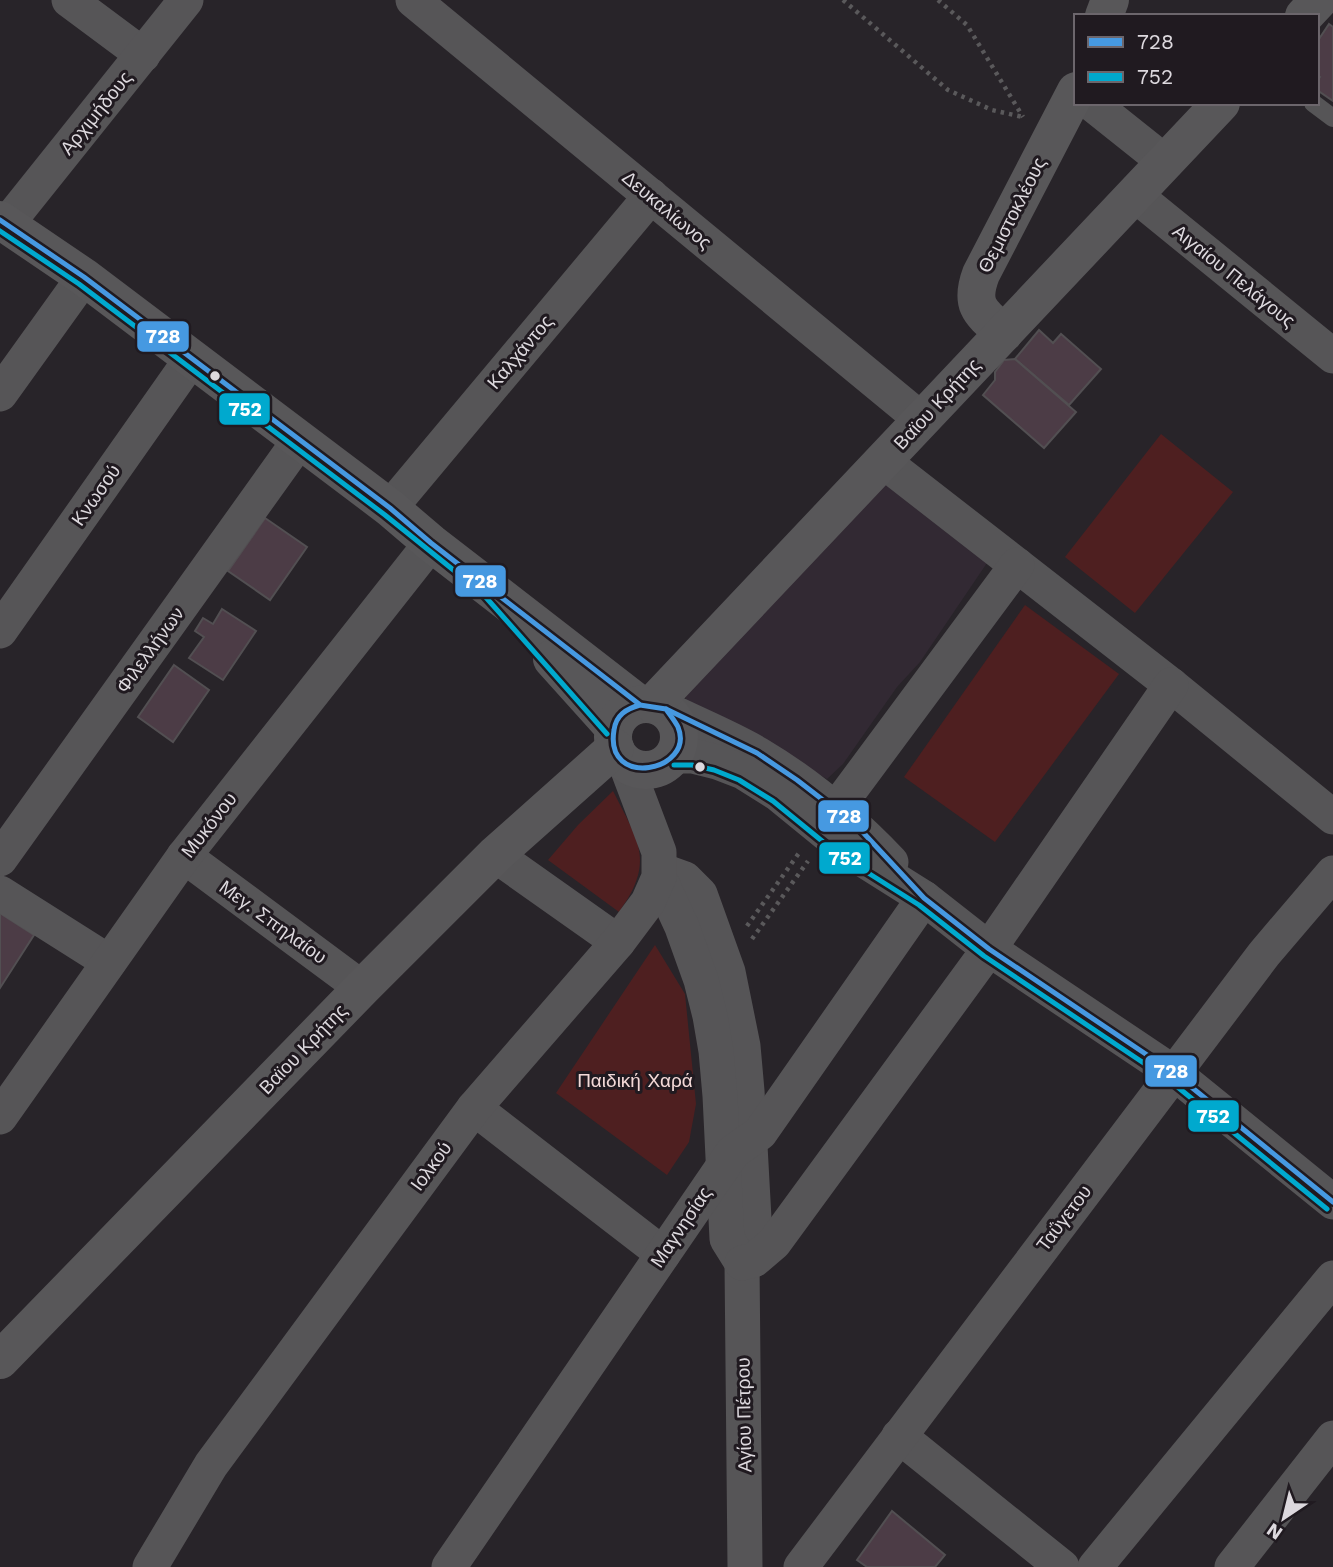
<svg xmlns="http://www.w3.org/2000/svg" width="1333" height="1567" viewBox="0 0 1333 1567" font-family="'Work Sans',sans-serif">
	<rect width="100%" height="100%" fill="#282429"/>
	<path fill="#322933" d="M885,474l104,86 -69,102 -23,25 -54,77 -16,15 -141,-79 -1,-5z"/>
	<g fill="#4e1f20">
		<path d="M1161,434l72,58 -98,121 -70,-56z"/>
		<path d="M1025,605l94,69 -124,168 -91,-65z"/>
		<path d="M613,791c25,50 43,70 6,121l-71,-52 30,-35z"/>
		<path d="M655,945l30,49 11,110 -7,38 -22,33 -111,-82z"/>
	</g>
	<g fill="#4c3c46" stroke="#524f52" stroke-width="2">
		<path d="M1329,24l4,3v74l-16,-11v-9l3,-4 -3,-2v-33z"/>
		<path d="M1039,330l14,13 8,-9 40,35 -32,36 -54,-46z"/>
		<path d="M1015,359l61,53 -32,36 -61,-53 12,-15v-8l9,-12z"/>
		<path d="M265,518l42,29 -37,53 -42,-29z"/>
		<path d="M222,609l34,22 -33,49 -34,-22 15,-21 -9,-6 8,-13 10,6z"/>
		<path d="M174,665l35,25 -36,52 -35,-25z"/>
		<path d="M0,913l34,22 -34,53z"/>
		<path d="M892,1511l53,44 -10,12h-68l-10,-7z"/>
	</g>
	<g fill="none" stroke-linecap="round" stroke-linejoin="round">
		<g stroke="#5a595b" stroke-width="4.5" stroke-dasharray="3.5 5" stroke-linecap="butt">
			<path d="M843,0l105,90 44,20 31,7"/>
			<path d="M938,0l29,25 56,92"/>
			<path d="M747,926l52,-73"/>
			<path d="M752,939l56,-78"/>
		</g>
		<path stroke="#565557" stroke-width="18" d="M1313,103l20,15"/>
		<g stroke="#565557" stroke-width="35">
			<path d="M69,0l74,55"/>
			<path d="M413,0l509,420"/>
			<path d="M1091,103l74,59"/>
			<path d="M1135,195l198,161"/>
			<path d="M6,225l180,-225"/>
			<path d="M0,394l84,-117"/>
			<path d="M883,461l288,224 162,132"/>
			<path d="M390,508l261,-312"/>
			<path d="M0,631l192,-273"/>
			<path d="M666,709c30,15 63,28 92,45 49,29 93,66 133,108"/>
			<path d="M674,756h19l24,6 26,10 35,22 65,53 81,51 65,51 185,124 159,129"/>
			<path d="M836,809l181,-244"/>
			<path d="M495,855l123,87"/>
			<path d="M184,856l178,132"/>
			<path d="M0,859l299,-418"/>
			<path d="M660,870l25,9 15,15 28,78 15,74 4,45 8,146 -13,26 3,304"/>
			<path d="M659,877l23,50 19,53 9,36 6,35 4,45 7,143 15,24"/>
			<path d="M0,893l109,69"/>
			<path d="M474,1108l189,146"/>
			<path d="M0,1117l184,-261 247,-313"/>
			<path d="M742,1263l12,-3 20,-17 215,-294 182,-264"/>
			<path d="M899,1436l163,131"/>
			<path d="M150,1567l61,-102 263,-357 144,-166 30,-40 11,-25v-25l-34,-90"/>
			<path d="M449,1567l284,-415 27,-19 164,-235"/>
			<path d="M801,1567l463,-613 69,-81"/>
			<path d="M1095,1567l238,-289"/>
			<path d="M1232,1567l101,-129"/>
		</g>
		<g stroke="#585759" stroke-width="38">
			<path d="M1104,16l6,-16"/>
			<path d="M1304,16l15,-16"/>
			<path d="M0,220l84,57 306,231 41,35 208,161"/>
			<path d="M1004,333c-23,-20 -35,-27 -23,-59l95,-183"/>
			<path d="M552,659l62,69"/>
			<circle cx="646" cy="737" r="33"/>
			<path d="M653,704l568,-601"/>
			<path d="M0,1360l362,-372 133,-133 120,-107"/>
		</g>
		<g stroke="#201a20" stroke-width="10">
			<g id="bus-1">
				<path d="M0,220l84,57 306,231 41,35 208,161"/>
				<path d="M640,705l26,4c4,6 9,12 12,18 18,44 -74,63 -64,3 2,-15 12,-21 26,-25z"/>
				<path d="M666,709l91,44 40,27 61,47 66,71 65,51 185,124 159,129"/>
			</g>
		</g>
		<g stroke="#201a20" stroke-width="10">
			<g id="bus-2">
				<path d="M0,231l79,53 306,231 97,78 125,141"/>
				<path d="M674,765h18l22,5 25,10 34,21 65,53 81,51 65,51 185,124 158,129"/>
			</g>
		</g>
		<use href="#bus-1" stroke="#4699e1" stroke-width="5"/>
		<use href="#bus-2" stroke="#00a9ce" stroke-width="5"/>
	</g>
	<g fill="#ddd9de" stroke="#201a20" stroke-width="2.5">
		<circle cx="215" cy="376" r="6"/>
		<circle cx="700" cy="767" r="6"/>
	</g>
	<g text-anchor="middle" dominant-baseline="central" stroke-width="6" stroke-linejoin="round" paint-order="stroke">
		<g font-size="19" fill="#ddd9de" stroke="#201a20">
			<text transform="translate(96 113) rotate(-51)">Αρχιμήδους</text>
			<text transform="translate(667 210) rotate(40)">Δευκαλίωνος</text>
			<text transform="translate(1012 215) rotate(-63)">Θεμιστοκλέους</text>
			<text transform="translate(1234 276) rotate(39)">Αιγαίου Πελάγους</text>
			<text transform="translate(520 352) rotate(-50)">Καλχάντος</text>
			<text transform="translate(937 404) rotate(-47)">Βαϊου Κρήτης</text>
			<text transform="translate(96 495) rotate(-55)">Κνωσού</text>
			<text transform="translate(150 650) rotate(-54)">Φιλελλήνων</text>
			<text transform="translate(209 825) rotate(-52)">Μυκόνου</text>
			<text transform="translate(273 922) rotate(36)">Μεγ. Σπηλαίου</text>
			<text transform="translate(303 1049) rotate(-46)">Βαϊου Κρήτης</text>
			<text transform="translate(431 1166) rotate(-54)">Ιολκού</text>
			<text transform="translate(1064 1218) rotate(-53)">Ταΰγετου</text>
			<text transform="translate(681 1227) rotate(-56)">Μαγνησίας</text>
			<text transform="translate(744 1415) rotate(-91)">Αγίου Πέτρου</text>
		</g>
		<g font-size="19" fill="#f3d9d7" stroke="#201a20">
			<text x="635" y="1080">Παιδική Χαρά</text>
		</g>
	</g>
	<g stroke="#201a20" stroke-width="2.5">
		<rect x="136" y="320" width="54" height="33" rx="7" fill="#4699e1"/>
		<rect x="218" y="392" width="53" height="34" rx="7" fill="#00a9ce"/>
		<rect x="454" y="564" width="53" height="34" rx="7" fill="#4699e1"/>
		<rect x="817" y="799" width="53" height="34" rx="7" fill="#4699e1"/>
		<rect x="818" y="841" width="53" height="34" rx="7" fill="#00a9ce"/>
		<rect x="1144" y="1054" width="54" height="34" rx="7" fill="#4699e1"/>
		<rect x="1187" y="1099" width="53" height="34" rx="7" fill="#00a9ce"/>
	</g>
	<g font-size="19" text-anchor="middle" font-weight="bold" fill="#fff">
		<text x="163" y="343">728</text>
		<text x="245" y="416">752</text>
		<text x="480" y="588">728</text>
		<text x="844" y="823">728</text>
		<text x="845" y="865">752</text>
		<text x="1171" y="1078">728</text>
		<text x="1213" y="1123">752</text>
	</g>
	<rect x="1074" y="14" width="245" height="91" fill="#201a20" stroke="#6c666c" stroke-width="2"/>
	<rect x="1088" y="37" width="35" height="10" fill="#4699e1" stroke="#6c666c" stroke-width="2"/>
	<text x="1137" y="49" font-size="21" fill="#ddd9de">728</text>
	<rect x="1088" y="72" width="35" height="10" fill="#00a9ce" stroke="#6c666c" stroke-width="2"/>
	<text x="1137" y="84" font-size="21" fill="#ddd9de">752</text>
	<g transform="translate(1284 1518) rotate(215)" stroke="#201a20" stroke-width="5" paint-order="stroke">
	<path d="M0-5L12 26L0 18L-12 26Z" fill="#ddd9de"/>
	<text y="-10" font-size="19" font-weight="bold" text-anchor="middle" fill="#ddd9de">N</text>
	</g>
</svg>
